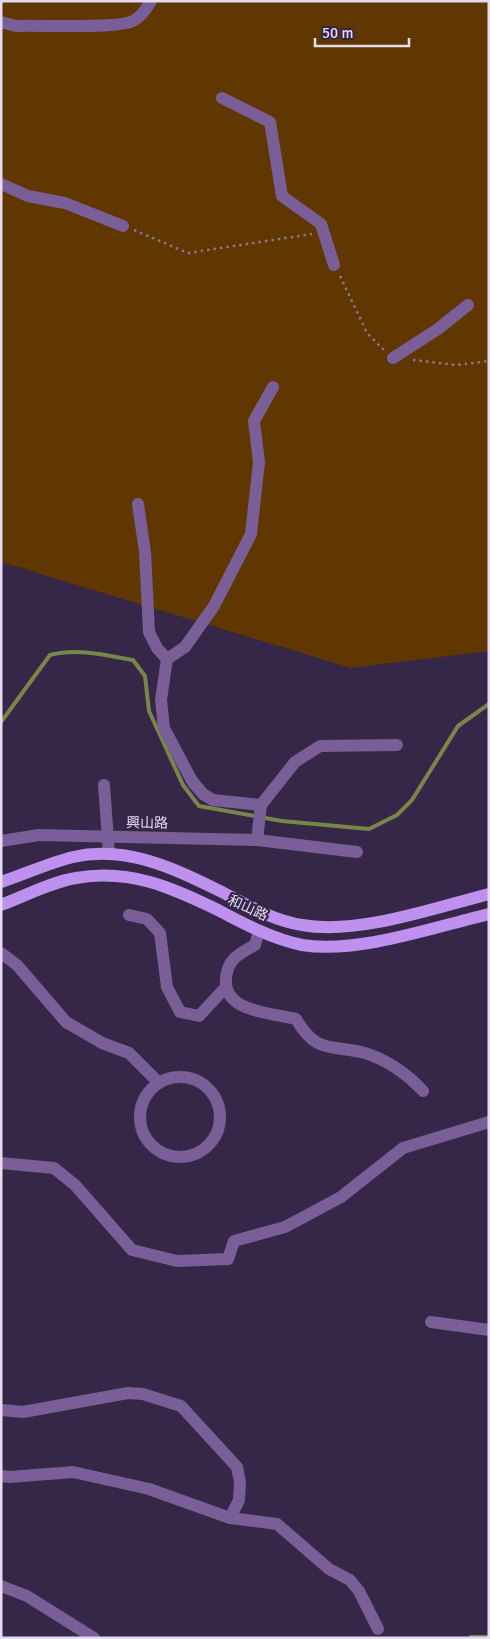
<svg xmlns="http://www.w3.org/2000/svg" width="490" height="1639" viewBox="0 0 490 1639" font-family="Signika,'Noto Sans TC',sans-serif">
	<rect width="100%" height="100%" fill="#362647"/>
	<path fill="#603701" d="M1,1h488v650l-138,17 -350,-106z"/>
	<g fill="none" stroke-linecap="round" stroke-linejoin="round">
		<g stroke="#788749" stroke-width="4">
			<path d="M1,722l49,-67c28,-7 55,0 83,5l12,16 4,35 34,74 16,21 83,15 87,8 28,-14 15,-15 46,-74 31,-22"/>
			<path d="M471,1637h18"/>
		</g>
		<g stroke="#847793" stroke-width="2.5" stroke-dasharray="2.5 4" stroke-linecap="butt">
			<path d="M134,230l54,23 124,-19"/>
			<path d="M340,276l27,57 17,17"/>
			<path d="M413,360l44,5 32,-4"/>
		</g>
		<g stroke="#795e97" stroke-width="12">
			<path d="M1,22l15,4c22,-1 102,3 117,-5 8,-4 14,-13 18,-20"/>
			<path d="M222,98l48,24 12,74 39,28 13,41"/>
			<path d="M1,184l27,12 37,7 58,23"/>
			<path d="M393,358l45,-29 30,-24"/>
			<path d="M273,387l-19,34 5,41 -8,72 -37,72 -29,41 -18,12 -6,41 3,28 28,53 11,13 10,6 48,5 34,-43 25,-16 77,-1"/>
			<path d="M138,504l7,48 4,80 8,16 10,11"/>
			<path d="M104,785l5,69"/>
			<path d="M257,840l100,12"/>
			<path d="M1,841l38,-6 218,5 4,-35"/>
			<path d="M129,915l18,4 13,14 7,54 13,25 19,4 26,-28"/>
			<path d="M259,931l-4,14c-16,9 -28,14 -29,34 -3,33 46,34 70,40 21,36 35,25 69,34 22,7 43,22 58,38"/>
			<path d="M1,953l16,12 49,57 36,21 27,10 30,30"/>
			<circle cx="180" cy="1117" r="40"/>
			<path d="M1,1163l53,5 21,17 57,65 45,11 51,-2 6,-18 51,-14 56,-30 62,-49 86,-26"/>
			<path d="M431,1322l58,8"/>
			<path d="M1,1410l22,2 105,-19 15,1 38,12 56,61 3,15 -1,18 -9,18"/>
			<path d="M1,1476l9,1 63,-5 76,17 81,29 47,6 52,45 21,11 9,11 19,38"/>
			<path d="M1,1586l26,10 67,42"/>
		</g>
		<g stroke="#be91ef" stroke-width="12">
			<path d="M1,882c24,-8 48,-19 72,-25 54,-12 102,12 149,35 25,13 52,29 80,33 56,10 132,-17 187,-31"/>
			<path d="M1,905c24,-9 50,-23 75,-27 54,-10 96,10 142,32 26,14 55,29 84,35 56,9 132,-18 187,-31"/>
		</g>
	</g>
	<g text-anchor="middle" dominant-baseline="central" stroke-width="4.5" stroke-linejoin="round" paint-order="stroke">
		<g font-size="14" fill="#e5dcf2" stroke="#362647">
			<text transform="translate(147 823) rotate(1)">興山路</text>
			<text transform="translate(248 908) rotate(25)">和山路</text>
		</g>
	</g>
	<rect width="490" height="1639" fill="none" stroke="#e5dcf2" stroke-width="5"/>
	<path d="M315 38v8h94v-8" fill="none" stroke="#e5dcf2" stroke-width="2.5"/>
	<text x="322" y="38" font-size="15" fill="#e5dcf2" stroke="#362647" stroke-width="4" paint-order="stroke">50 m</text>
</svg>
